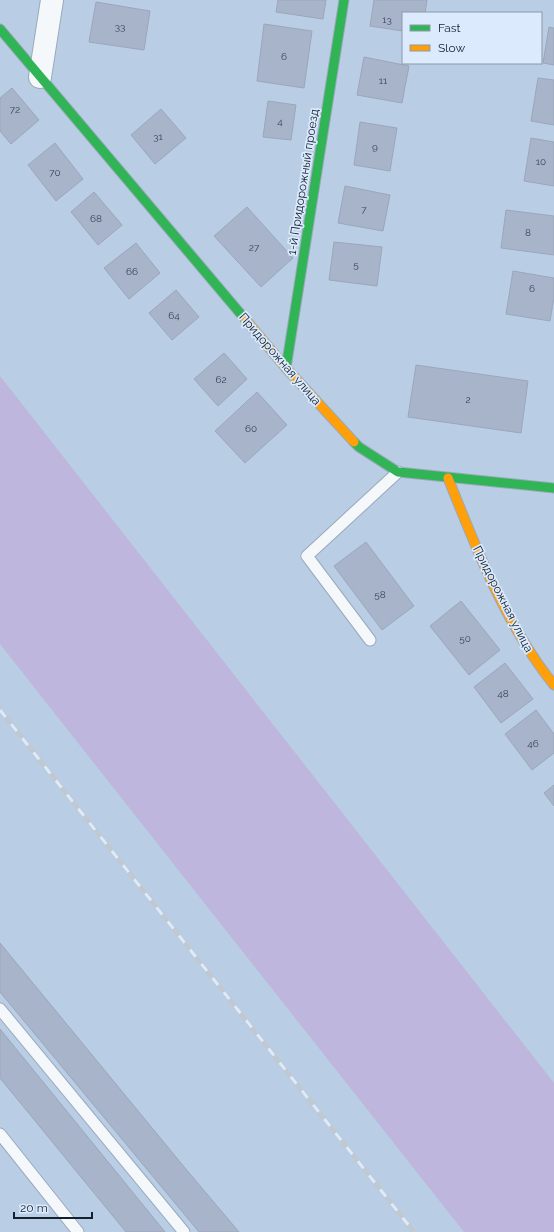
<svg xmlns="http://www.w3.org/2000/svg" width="554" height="1232" viewBox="0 0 554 1232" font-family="Raleway,sans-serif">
	<rect width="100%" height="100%" fill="#b9cde5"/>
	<path fill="#beb6dc" d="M0,376l554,707v149h-90l-464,-588z"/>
	<g fill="#a8b4ca" stroke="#9ca6ba">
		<path d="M278,0h48l-3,19 -47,-7z"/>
		<path d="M374,0h53l-2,13h-22v18l-33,-5z"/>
		<path d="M96,2l54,9 -6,39 -55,-8z"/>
		<path d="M264,24l48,7 -8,57 -47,-7z"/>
		<path d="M549,27l5,1v37l-11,-2z"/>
		<path d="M364,57l45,9 -7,37 -45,-8z"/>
		<path d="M538,78l16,2v45l-23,-4z"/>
		<path d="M12,88l27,32 -28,24 -11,-13v-33z"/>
		<path d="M268,101l28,4 -5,35 -28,-3z"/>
		<path d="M161,109l25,29 -31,26 -24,-29z"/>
		<path d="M360,122l37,6 -7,43 -36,-6z"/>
		<path d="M531,138l23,4v44l-30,-5z"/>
		<path d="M55,143l28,36 -27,22 -28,-36z"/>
		<path d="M345,186l45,9 -7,36 -45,-8z"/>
		<path d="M94,192l28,33 -24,20 -27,-33z"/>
		<path d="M247,207l46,51 -32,29 -47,-51z"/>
		<path d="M506,210l48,6v39l-53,-7z"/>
		<path d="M334,242l48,5 -5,39 -48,-6z"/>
		<path d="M136,243l24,30 -31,26 -25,-31z"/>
		<path d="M513,271l41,7v19l-4,24 -44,-7z"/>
		<path d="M176,290l23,27 -27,23 -23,-27z"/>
		<path d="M224,353l23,26 -29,27 -24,-27z"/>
		<path d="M416,365l112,16 -7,52 -113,-16z"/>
		<path d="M257,392l30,33 -42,38 -30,-32z"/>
		<path d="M366,542l48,64 -32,24 -48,-64z"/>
		<path d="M461,601l39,49 -31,25 -39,-49z"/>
		<path d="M505,663l28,36 -32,24 -27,-36z"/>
		<path d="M536,710l18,24v19l-22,17 -27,-36z"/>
		<path d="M554,785v21l-10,-13z"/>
		<path d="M0,943l185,225 54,64h-40l-199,-240z"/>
		<path d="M0,1029l165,203h-39l-126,-154z"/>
	</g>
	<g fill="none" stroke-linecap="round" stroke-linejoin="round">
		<g stroke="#9aa9bc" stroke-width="13">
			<g id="lane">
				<path d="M370,640l-63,-84 91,-84"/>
				<path d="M0,1009l184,223"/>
				<path d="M0,1134l78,98"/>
			</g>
		</g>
		<g stroke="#9aa9bc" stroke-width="24">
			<path id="street" d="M40,77l12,-77"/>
		</g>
		<g stroke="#9aa9bc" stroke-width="11">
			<g id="fast">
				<path d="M0,29l245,290"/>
				<path d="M286,368l58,-368"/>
				<path d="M354,442l5,5 39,25 156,16"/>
			</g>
		</g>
		<g stroke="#9aa9bc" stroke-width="11">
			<g id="slow">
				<path d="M245,319l41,49 68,74"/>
				<path d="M448,478c28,70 58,148 106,207"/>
			</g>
		</g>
		<use href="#lane" stroke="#f4f8fb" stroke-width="11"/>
		<use href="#street" stroke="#f4f8fb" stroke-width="22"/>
		<use href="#fast" stroke="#30b455" stroke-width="9"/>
		<use href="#slow" stroke="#ff9f0a" stroke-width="9"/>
		<g stroke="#c2c8cf" stroke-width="4.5">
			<path id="rail" d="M0,710l414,522"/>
		</g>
		<use href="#rail" stroke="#dbeafc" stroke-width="3" stroke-dasharray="9" stroke-linecap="butt"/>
	</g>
	<g text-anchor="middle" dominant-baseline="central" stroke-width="3.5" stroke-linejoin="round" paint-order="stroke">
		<g font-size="10" fill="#384556">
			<text x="387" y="19">13</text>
			<text x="120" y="26">33</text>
			<text x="284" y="56">6</text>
			<text x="383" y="80">11</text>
			<text x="15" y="109">72</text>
			<text x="280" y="121">4</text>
			<text x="158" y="136">31</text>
			<text x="375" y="146">9</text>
			<text x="541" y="161">10</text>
			<text x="55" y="172">70</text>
			<text x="364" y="209">7</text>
			<text x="96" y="218">68</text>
			<text x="528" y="232">8</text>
			<text x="254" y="247">27</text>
			<text x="356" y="264">5</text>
			<text x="132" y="271">66</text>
			<text x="532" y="288">6</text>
			<text x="174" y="315">64</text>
			<text x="221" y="379">62</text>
			<text x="468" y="399">2</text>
			<text x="251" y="428">60</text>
			<text x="380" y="594">58</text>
			<text x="465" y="638">50</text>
			<text x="503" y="693">48</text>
			<text x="533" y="743">46</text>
		</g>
		<g font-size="12" fill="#132030" stroke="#dbeafc">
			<text transform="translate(303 182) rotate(-81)">1-й Придорожный проезд</text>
			<text transform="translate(280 359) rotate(49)">Придорожная улица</text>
			<text transform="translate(503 599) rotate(63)">Придорожная улица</text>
		</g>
	</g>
	<rect x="402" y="12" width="140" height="52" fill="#dbeafc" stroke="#8b99aa"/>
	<rect x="410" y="25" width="20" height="6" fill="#30b455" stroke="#8b99aa"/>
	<text x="438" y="32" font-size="12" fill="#132030">Fast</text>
	<rect x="410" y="45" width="20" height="6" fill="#ff9f0a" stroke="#8b99aa"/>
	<text x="438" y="52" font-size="12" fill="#132030">Slow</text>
	<path d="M14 1212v6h78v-6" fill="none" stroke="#132030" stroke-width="2"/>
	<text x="20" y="1212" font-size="12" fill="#132030" stroke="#dbeafc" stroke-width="3" paint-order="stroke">20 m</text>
</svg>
